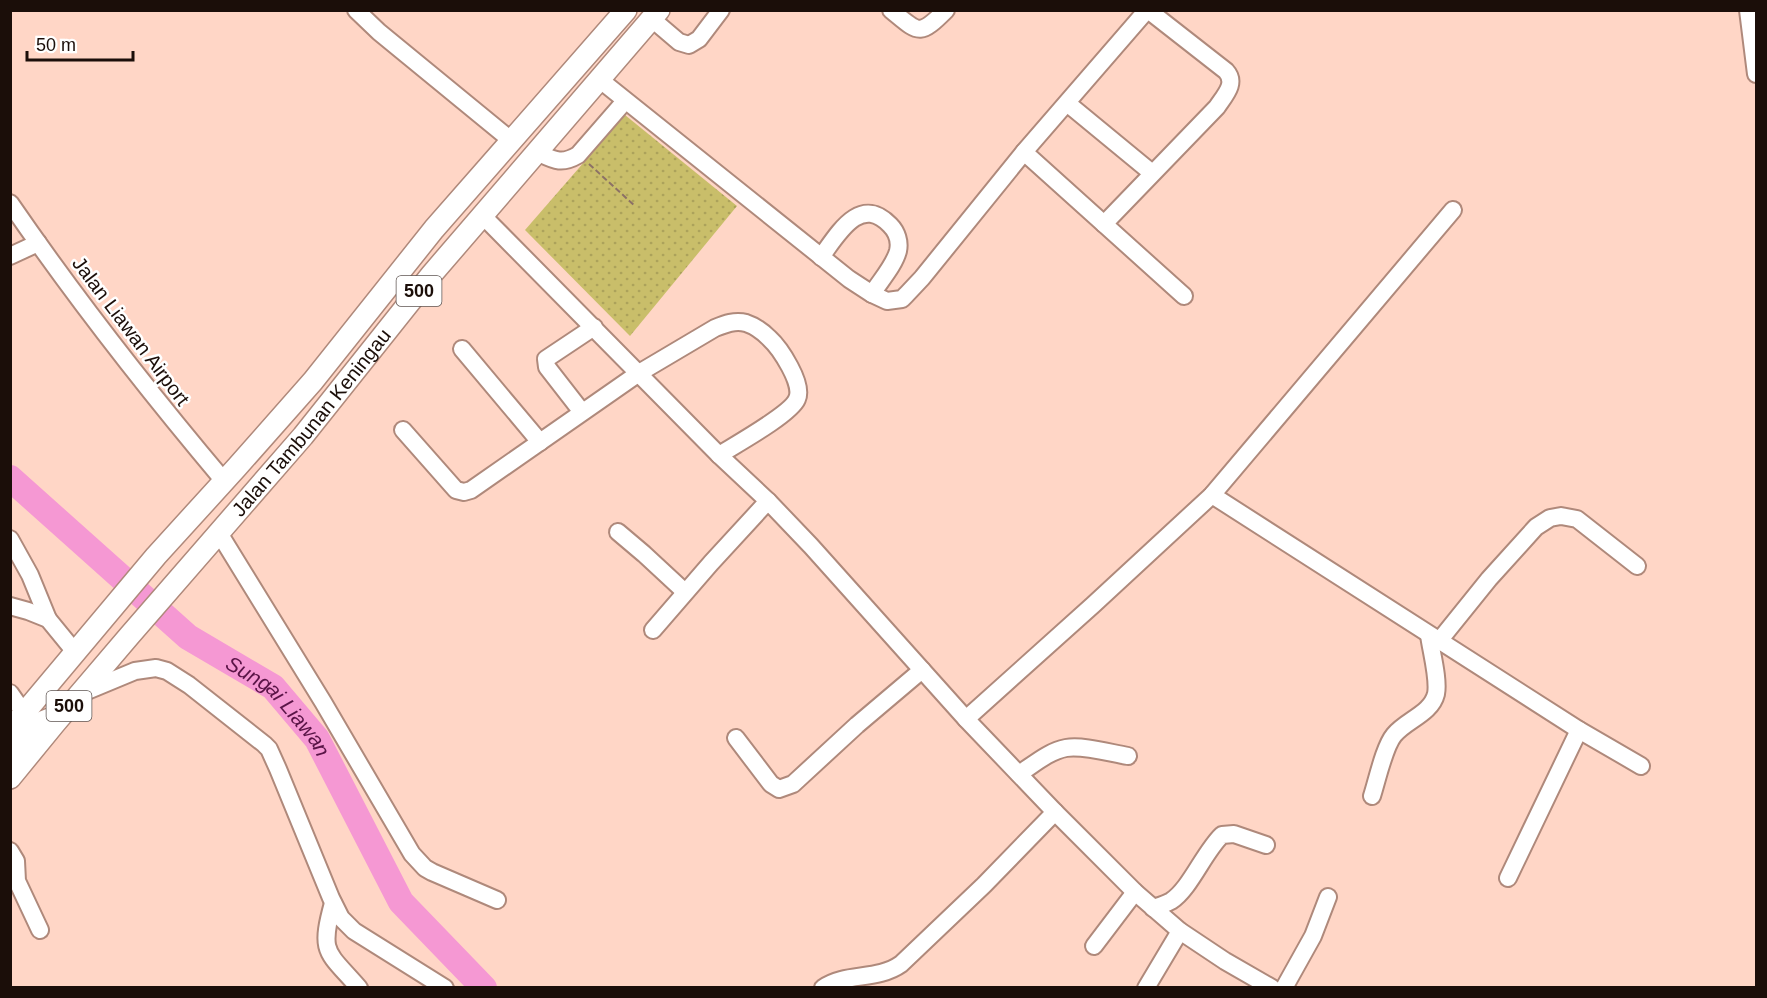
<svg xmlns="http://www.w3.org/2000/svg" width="1767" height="998" viewBox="0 0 1767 998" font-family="Arial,sans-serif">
	<defs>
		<pattern id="grass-dots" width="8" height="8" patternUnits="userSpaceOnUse" patternTransform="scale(1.5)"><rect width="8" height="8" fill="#c9be6a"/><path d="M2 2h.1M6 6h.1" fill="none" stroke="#aca25b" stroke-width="1.8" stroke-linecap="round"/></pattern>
	</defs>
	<rect width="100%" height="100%" fill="#ffd6c6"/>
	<path fill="url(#grass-dots)" d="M625,115l112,91 -107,130 -105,-106z"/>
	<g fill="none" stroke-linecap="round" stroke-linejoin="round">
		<path stroke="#f598d3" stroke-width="26" id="s1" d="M10,478l178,159 85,50 44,52 84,163 83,86"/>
		<g stroke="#af897b" stroke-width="20">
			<g id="minor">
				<path d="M356,10l23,22 133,109"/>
				<path d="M891,10c28,23 28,27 55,0"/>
				<path d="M1748,10l8,64"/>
				<path d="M652,19l27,23 10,3 10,-6 22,-29"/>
				<path d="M599,79l250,200 23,15 15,7 15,-2 4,-4 16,-17 102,-126 123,-142"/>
				<path d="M1067,103l85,70"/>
				<path d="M537,152c17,8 24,13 41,3l47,-54"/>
				<path d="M1024,152l160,144"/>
				<path d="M10,203c66,96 139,189 214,278"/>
				<path d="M483,216l236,239 49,46 43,45 155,173 89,93 80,80 45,39 45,30 47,27"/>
				<path d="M1104,224l113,-117c8,-12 20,-24 9,-36l-78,-61"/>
				<path d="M10,256l28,-13"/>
				<path d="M821,257c17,-23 39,-63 69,-32 7,7 10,17 8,26 -4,15 -18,30 -26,43"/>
				<path d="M462,349l78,93"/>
				<path d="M582,412l-35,-45 -1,-8 48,-32"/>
				<path d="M403,430l53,60 8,2 7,-2 168,-117 76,-45c10,-4 20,-8 31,-5 9,3 17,9 23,15 11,10 35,46 28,61 -6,15 -62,46 -78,56"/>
				<path d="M1212,495l367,235 62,36"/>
				<path d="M618,532l26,22 41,38"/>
				<path d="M219,533l104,169 89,152 13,14 7,4 65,28"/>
				<path d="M10,539l20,36 18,44"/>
				<path d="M10,606l18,5 20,8 27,33"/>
				<path d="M653,630l58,-67 57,-62"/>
				<path d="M1439,641l50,-62 47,-52 14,-9 11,-2 16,3 60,47"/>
				<path d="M10,693l14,20"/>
				<path d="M82,693l53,-22 21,-3 11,3 22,14 75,59 5,5 9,20 53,129 10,20 13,13 91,57"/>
				<path d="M966,719l127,-114 119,-110 241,-285"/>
				<path d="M736,738l35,46 8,5 14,-5 64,-59 65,-55"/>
				<path d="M1019,774c14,-9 30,-23 47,-26 17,-3 44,5 62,8"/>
				<path d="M1372,796c5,-15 12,-49 22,-61 12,-15 37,-21 42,-41 3,-15 -5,-43 -7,-59"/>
				<path d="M10,851l6,10 1,20 23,49"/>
				<path d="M1508,878l71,-148"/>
				<path d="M333,903c-14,51 -6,48 26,85"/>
				<path d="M1153,908c6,-2 13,-4 18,-7 19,-12 33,-49 51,-66l12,-1 32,11"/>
				<path d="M1094,946l41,-54"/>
				<path d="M823,988c23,-16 54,-7 78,-24l83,-79 71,-73"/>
				<path d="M1146,988l34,-57"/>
				<path d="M1284,988l29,-52 15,-39"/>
			</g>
		</g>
		<g stroke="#af897b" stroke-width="24">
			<g id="major">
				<path d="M10,730l146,-174 81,-89 76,-86 121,-152 192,-219"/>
				<path d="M10,751c15,-16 24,-29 47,-34"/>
				<path id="s2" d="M10,778l45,-55 75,-88 173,-199 129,-162 227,-264"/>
			</g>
		</g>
		<path stroke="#8c7166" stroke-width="2" stroke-dasharray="6 3" stroke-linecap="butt" d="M589,164l46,42"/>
		<use href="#minor" stroke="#fff" stroke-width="16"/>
		<use href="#major" stroke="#fff" stroke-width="21"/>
	</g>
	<g text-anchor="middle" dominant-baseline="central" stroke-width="5" stroke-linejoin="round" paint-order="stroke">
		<g fill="#fff" stroke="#5f5653" stroke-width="1.5">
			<rect x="396.5" y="276" width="45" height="30" rx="4.5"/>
			<rect x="46.5" y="691" width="45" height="30" rx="4.5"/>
		</g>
		<g font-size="18" font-weight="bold" fill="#1b0e09">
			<text x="419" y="291">500</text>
			<text x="69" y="706">500</text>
		</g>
		<g font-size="20" fill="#1b0e09" stroke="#fff">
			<text transform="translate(131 331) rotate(53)">Jalan Liawan Airport</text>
			<text stroke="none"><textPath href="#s2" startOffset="466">Jalan Tambunan Keningau</textPath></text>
		</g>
		<g font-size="21" font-style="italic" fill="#5a1447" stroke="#fff">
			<text stroke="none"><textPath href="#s1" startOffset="354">Sungai Liawan</textPath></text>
		</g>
	</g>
	<rect width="1767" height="998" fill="none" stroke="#1b0e09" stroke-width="24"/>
	<path d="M27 51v9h106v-9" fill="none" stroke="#1b0e09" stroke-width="3"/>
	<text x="36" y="51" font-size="18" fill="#1b0e09" stroke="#ffffff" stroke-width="4.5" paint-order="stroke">50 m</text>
</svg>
